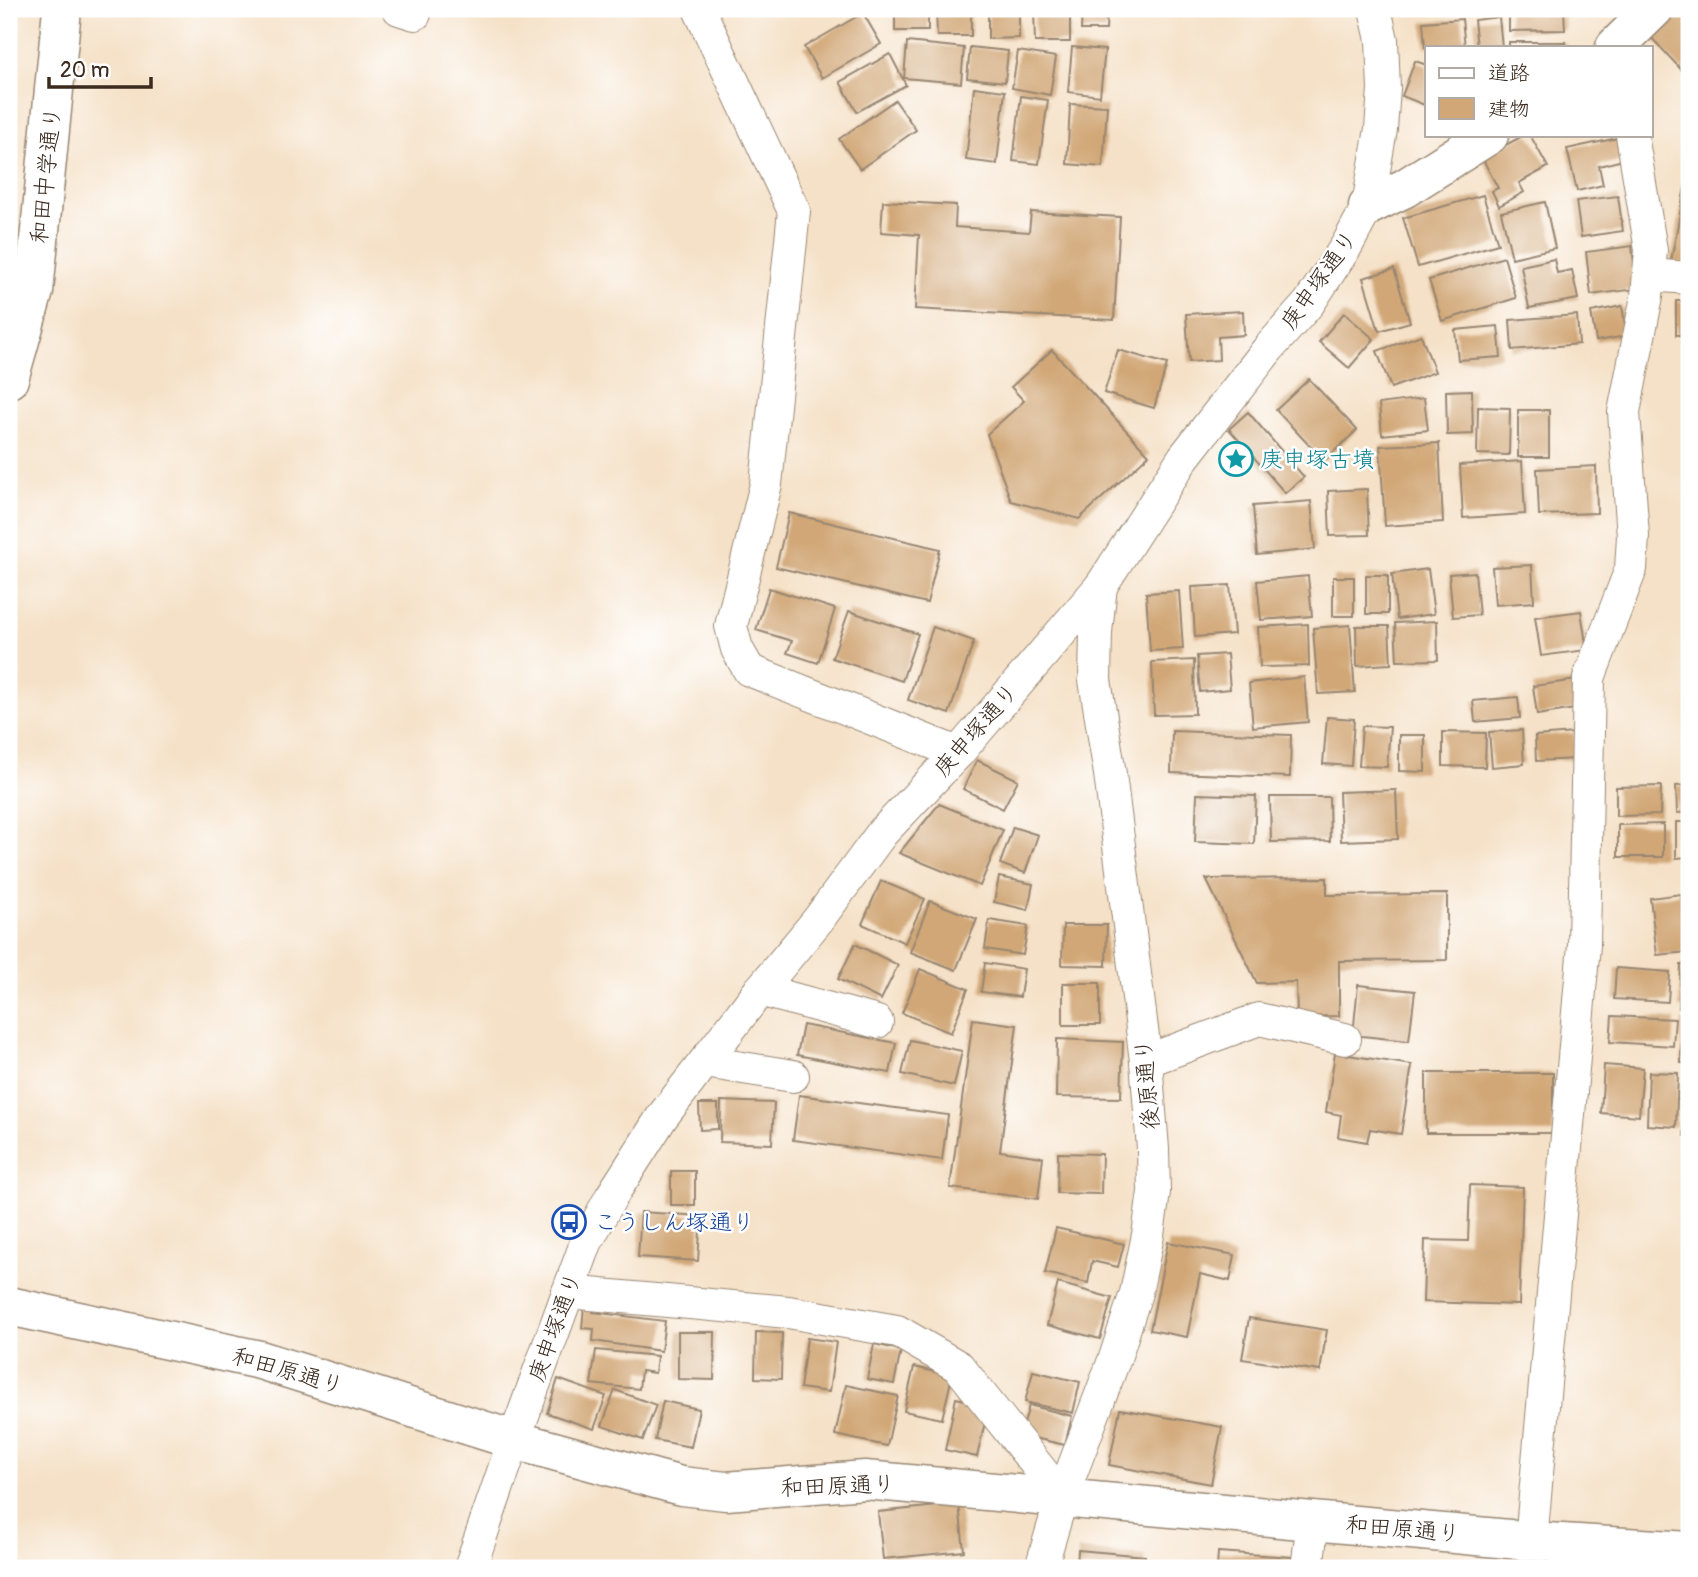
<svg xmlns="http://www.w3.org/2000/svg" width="1698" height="1577" viewBox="0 0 1698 1577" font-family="Pangolin,'Klee One',sans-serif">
	<rect width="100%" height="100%" fill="#fff"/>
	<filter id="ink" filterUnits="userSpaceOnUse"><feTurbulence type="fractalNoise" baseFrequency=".0143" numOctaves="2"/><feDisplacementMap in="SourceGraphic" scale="14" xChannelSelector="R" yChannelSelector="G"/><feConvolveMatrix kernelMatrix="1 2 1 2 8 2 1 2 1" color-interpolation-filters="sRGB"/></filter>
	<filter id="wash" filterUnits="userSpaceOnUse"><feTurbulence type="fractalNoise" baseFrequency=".00686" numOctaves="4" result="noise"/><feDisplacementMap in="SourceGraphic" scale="28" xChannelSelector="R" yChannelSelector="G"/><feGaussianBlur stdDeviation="1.57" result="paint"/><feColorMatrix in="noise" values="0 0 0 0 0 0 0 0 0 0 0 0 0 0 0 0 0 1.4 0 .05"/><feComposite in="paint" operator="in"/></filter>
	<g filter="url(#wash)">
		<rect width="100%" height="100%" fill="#f5e1c7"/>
		<g id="blocks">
			<g fill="#d1a777">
				<rect x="895" y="9" width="33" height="22"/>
				<path d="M936,9h35v27h-34z"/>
				<path d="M988,9h31v29l-31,1z"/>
				<path d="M1034,9h36v33h-35z"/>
				<path d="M1082,9h25l-1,21h-25z"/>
				<path d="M1509,9h55l1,21 -56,1z"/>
				<path d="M1676,9h13v69l-41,-44z"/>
				<path d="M863,13l18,31 -59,34 -18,-31z"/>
				<path d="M1499,17l3,30h-25l-3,-27z"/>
				<path d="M1462,19l3,28h-40l-2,-25z"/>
				<path d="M907,42l57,6 -3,35 -57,-5z"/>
				<rect x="1509" y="42" width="56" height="5"/>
				<path d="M970,47l38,4 -3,31 -38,-4z"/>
				<path d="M1072,47l33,3 -5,46 -32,-4z"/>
				<path d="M1018,51l38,6 -6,38 -38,-7z"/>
				<path d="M890,54l16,31 -49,27 -17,-30z"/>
				<path d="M1415,61l12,4v41l-25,-10z"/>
				<path d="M974,87l31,4 -8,73 -31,-4z"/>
				<path d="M1021,96l27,4 -9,64 -26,-3z"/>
				<path d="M895,100l21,30 -56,39 -21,-30z"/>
				<path d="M1070,104l37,2 -4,61 -36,-3z"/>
				<path d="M1524,135h6l18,32 -29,16 5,9 -25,14 -7,-15 6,-3 -16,-30z"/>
				<path d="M1618,138l5,22 -24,6 4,19 -26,6 -10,-42z"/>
				<path d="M1688,171h1v93l-18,-3z"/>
				<path d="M1483,195l15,49 -80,23 -15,-49z"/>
				<path d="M1618,196l5,35 -42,6 -5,-36z"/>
				<path d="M883,201l73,4 -1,22 74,5 2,-20 89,5 -6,103 -199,-11 4,-74 -38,-3z"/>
				<path d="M1545,202l10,46 -43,10 -11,-46z"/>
				<path d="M1632,246l5,43 -46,6 -5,-43z"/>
				<path d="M1504,257l12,41 -74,23 -13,-41z"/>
				<path d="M1554,259l3,14 15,-3 6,29 -49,9 -8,-42z"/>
				<path d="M1394,269l16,53 -31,9 -16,-53z"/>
				<rect x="1676" y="301" width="13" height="34"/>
				<path d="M1622,306l5,30 -31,5 -5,-29z"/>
				<path d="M1243,311l1,24 -26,2 1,23 -30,2 -3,-48z"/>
				<path d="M1344,313l30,26 -25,29 -30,-26z"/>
				<path d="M1577,315l2,29 -67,6 -2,-30z"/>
				<path d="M1498,326l3,31 -43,3 -3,-30z"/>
				<path d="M1421,335l14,37 -44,16 -14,-37z"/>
				<path d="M1052,350l97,105 -70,64 -68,-18 -24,-67 37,-33 -13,-14z"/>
				<path d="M1118,350l49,14 -13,44 -50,-15z"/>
				<path d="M1309,379l48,51 -33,31 -48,-51z"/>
				<path d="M1472,390l1,44 -26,1 -1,-44z"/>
				<path d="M1424,398l4,32 -46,5 -3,-31z"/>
				<path d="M1478,407l32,1 -1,47 -32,-1z"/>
				<rect x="1518" y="410" width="31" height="47"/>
				<path d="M1248,412l56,65 -19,16 -56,-64z"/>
				<path d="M1439,443l4,79 -58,4 -5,-80z"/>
				<path d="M1522,461l3,53 -62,4 -3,-53z"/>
				<path d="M1596,466l1,47 -58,2 -2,-46z"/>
				<path d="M1367,489l2,46 -39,1 -2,-45z"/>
				<path d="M1311,501l4,48 -58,6 -4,-49z"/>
				<path d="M789,513l151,36 -13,54 -151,-36z"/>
				<path d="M1532,565l2,37 -39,3 -3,-38z"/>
				<path d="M1428,569l6,45 -37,5 -5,-45z"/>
				<path d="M1475,572l4,43 -26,2 -4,-43z"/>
				<rect x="1366" y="575" width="22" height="39"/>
				<path d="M1308,576l4,40 -51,4 -4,-39z"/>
				<rect x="1333" y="577" width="21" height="39"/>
				<path d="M1230,585l4,49 -39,3 -3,-50z"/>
				<path d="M769,588l66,21 -17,54 -31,-10 5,-12 -36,-11z"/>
				<path d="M1179,591l4,58 -33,2 -4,-58z"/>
				<path d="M849,611l69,23 -16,47 -70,-23z"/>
				<path d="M1581,611l6,39 -46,6 -6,-39z"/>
				<path d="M1437,621l1,39 -41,1 -2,-38z"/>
				<path d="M1308,624l1,42 -49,1 -2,-40z"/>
				<path d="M1350,625l5,67 -37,2 -5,-66z"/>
				<path d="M1356,626h33l2,38 -34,2z"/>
				<path d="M933,627l41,14 -25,73 -41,-14z"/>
				<path d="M1227,654l3,35 -30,3 -3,-36z"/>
				<path d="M1194,660l1,54 -41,1 -2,-53z"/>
				<path d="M1304,677l4,45 -55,5 -4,-44z"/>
				<path d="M1577,680l4,28 -44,7 -4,-29z"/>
				<path d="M1518,697l2,21 -45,4 -2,-21z"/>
				<path d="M1327,717l27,2 -3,47 -28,-2z"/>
				<path d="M1362,726l28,1 -3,40 -28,-1z"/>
				<path d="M1522,730l2,34 -32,3 -3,-35z"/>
				<path d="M1172,731l119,4 -1,42 -119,-4z"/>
				<path d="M1443,732l43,1 -1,34 -42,-1z"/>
				<path d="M1574,733l2,26 -40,2 -1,-25z"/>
				<path d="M1399,735h26v37l-26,-1z"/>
				<path d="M977,760l41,20 -15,29 -40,-20z"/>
				<path d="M1689,785v27l-12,1 -1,-27z"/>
				<path d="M1661,786l-1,29 -44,1v-29z"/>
				<path d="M1396,790l2,49 -57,2 -2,-49z"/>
				<path d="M1197,794l59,2 -2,48 -59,-2z"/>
				<path d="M1270,797h59l1,44 -59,1z"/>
				<path d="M939,804l64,26 -23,56 -81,-33z"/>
				<path d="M1676,822h13v35l-13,1z"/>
				<path d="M1663,824v33h-45v-32z"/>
				<path d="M1013,827l25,8 -13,38 -25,-9z"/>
				<path d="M999,877l34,7 -5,26 -34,-8z"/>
				<path d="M1327,878v17l120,-1v66l-108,1v55l-42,1 -1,-35 -39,1 -51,-104z"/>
				<path d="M881,881l44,18 -20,44 -43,-19z"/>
				<path d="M1681,894l7,58 -31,3 -7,-57z"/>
				<path d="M930,901l47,18 -21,51 -46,-18z"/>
				<path d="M989,920l39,6 -5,29 -38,-6z"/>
				<path d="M1063,925h44l-1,41 -44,-1z"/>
				<path d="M855,944l43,21 -17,35 -43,-21z"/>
				<path d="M985,963l39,6 -4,28 -39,-5z"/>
				<path d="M1681,965h8v43h-10z"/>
				<path d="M1616,968l54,4 -2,30 -54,-3z"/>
				<path d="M920,969l48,20 -17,44 -49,-20z"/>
				<rect x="1063" y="983" width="37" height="42"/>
				<path d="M1358,985l57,6 -6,50 -56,-6z"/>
				<path d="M1612,1016l63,3 -2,27 -63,-4z"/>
				<path d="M973,1019l44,6 -17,126 43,6 -5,42 -88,-11z"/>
				<path d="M1682,1021h7v42h-8z"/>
				<path d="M803,1025l93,18 -6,30 -93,-18z"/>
				<path d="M1057,1039l66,3 -2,56 -65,-1z"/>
				<path d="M910,1040l52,11 -8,35 -52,-12z"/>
				<path d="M1335,1053l77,12 -11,69 -31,-5 -3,13 -29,-5 3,-22 -15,-3z"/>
				<path d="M1604,1065l39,3 -4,48 -38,-3z"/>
				<path d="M1649,1072l29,1 -2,54 -29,-2z"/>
				<rect x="1426" y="1073" width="127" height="60"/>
				<path d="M1685,1076h4v60h-5z"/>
				<path d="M799,1095l149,20 -6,45 -149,-20z"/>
				<path d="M721,1101l53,2 -2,41 -52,-2z"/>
				<path d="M699,1104h19v25l-18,1z"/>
				<path d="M1058,1153l44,1 -1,40 -44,-1z"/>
				<rect x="671" y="1171" width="24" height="34"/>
				<path d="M1470,1185l53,2 -4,118 -96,-3 2,-62 43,1z"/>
				<path d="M641,1212l60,4 -3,45 -60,-4z"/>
				<path d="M1056,1228l68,16 -6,23 -26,-6 -4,22 -43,-10z"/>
				<path d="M1168,1242l67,13 -5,26 -30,-7 -13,63 -37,-7z"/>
				<path d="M1058,1283l54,15 -12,41 -53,-14z"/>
				<path d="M584,1307l9,1v4l72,9 -4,30 -68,-10 1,-12 -12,-1z"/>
				<path d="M1249,1318l78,12 -7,41 -78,-12z"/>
				<path d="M678,1332h37l-1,48 -36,-1z"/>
				<path d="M756,1332l26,1 -1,46 -26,-1z"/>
				<path d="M807,1338l29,4 -7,50 -29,-4z"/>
				<path d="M874,1344l27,6 -7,34 -27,-5z"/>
				<path d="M596,1350l61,6 -2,17 -14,-2 -2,18 -48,-5z"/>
				<path d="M914,1367l38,9 -10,43 -38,-8z"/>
				<path d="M1033,1371l47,11 -7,31 -48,-11z"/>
				<path d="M558,1379l48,17 -12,33 -47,-16z"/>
				<path d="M846,1385l52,11 -11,50 -52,-11z"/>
				<path d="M615,1390l41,15 -13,35 -41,-14z"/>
				<path d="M956,1398l13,3 16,21 -8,35 -32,-7z"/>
				<path d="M663,1401l36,8 -8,38 -36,-7z"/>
				<path d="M1029,1405l43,11 -7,29 -44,-10z"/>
				<path d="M1120,1409l102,18 -11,57 -102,-19z"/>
				<path d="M959,1504l5,47 -81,8 -5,-47z"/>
				<path d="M1078,1550l67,6 -1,12h-67z"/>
				<path d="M1218,1552l74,5 -1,11h-74z"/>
			</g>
		</g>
	</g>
	<g filter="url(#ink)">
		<use href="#blocks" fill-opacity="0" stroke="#988672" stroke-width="2"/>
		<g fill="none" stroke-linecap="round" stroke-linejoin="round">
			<g stroke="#988672" stroke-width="34">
				<g id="minor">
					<path d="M399,9l16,5"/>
					<path d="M699,9l95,202 -28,273 -35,142 6,23 12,21 209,83"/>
					<path d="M1649,275l40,3"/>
					<path d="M760,990l117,32"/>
					<path d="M1146,1061l113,-42 86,20"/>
					<path d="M705,1062l88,14"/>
					<path d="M568,1292l220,20 109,19 62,36 103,130"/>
					<path d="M1531,1541l53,-596 5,-267 42,-109 2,-33 -9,-124 23,-116 4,-46 -19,-115"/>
					<path d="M470,1568l44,-128 72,-197 25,-46 51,-80 98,-127 58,-70 64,-87 76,-80 143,-167 83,-129 85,-109 40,-45 38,-58 21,-39 13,-77 3,-40 -2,-49 -7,-31"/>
					<path d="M1041,1568l21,-71 54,-142 20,-62 12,-58 6,-43 -1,-43 -7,-88 -36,-287 -15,-94 1,-48 5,-46"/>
					<path d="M1307,1568l6,-47"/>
					<path d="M1564,1568l1,-25"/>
				</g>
			</g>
			<g stroke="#988672" stroke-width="41">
				<g id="tertiary">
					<path d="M1615,47l39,-38"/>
					<path d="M1368,206l37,-18 84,-53"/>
					<path d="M9,379l25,-88 28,-282"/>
					<path d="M9,1306l251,54 254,80 167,46 45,5 139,-11 666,61 158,10"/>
				</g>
			</g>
			<use href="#minor" stroke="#fff" stroke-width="32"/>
			<use href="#tertiary" stroke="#fff" stroke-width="38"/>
		</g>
	</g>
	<defs>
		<g id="sight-ring" transform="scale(1.75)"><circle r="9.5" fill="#fff" stroke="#0f9aa8" stroke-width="1.5"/><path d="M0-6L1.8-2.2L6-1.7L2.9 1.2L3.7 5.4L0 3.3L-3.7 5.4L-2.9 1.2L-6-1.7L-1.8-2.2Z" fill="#0f9aa8"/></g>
		<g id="bus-ring" transform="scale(1.75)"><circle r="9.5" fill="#fff" stroke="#1a4fb4" stroke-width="1.5"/><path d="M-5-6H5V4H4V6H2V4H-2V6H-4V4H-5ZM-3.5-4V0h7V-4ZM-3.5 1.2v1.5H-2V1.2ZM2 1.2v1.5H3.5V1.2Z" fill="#1a4fb4"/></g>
	</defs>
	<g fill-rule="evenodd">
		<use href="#sight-ring" x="1236" y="459"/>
		<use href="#bus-ring" x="569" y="1222"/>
	</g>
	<g text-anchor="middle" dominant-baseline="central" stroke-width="5" stroke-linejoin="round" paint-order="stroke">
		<g font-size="23" fill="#3b2a1e" stroke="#fff">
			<text transform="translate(46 175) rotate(-84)">和田中学通り</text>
			<text transform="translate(1319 280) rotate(-55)">庚申塚通り</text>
			<text transform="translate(976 730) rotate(-49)">庚申塚通り</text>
			<text transform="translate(1147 1084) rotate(-95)">後原通り</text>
			<text transform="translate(555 1327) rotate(-70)">庚申塚通り</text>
			<text transform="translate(288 1371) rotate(16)">和田原通り</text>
			<text transform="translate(838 1486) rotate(-2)">和田原通り</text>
			<text transform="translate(1403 1529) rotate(5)">和田原通り</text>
		</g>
		<g font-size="23" fill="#0d838f" stroke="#fff" text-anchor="start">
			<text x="1260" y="459">庚申塚古墳</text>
		</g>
		<g font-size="23" fill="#164399" stroke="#fff" text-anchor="start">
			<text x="594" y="1222">こうしん塚通り</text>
		</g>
	</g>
	<rect width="1698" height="1577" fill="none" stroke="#fff" stroke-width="35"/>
	<rect x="1425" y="46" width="228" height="91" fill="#ffffff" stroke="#b1aaa5" stroke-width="2"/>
	<rect x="1439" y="68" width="35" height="10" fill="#ffffff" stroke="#b1aaa5" stroke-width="2"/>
	<text x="1488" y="80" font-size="21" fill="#3b2a1e">道路</text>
	<rect x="1439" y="98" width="35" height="21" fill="#d1a777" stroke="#b1aaa5" stroke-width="2"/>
	<text x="1488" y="116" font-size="21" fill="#3b2a1e">建物</text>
	<path d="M49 77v10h102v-10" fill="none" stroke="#3b2a1e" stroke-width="3.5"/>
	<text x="60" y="77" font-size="21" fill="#3b2a1e" stroke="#ffffff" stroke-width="5" paint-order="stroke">20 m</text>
</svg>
